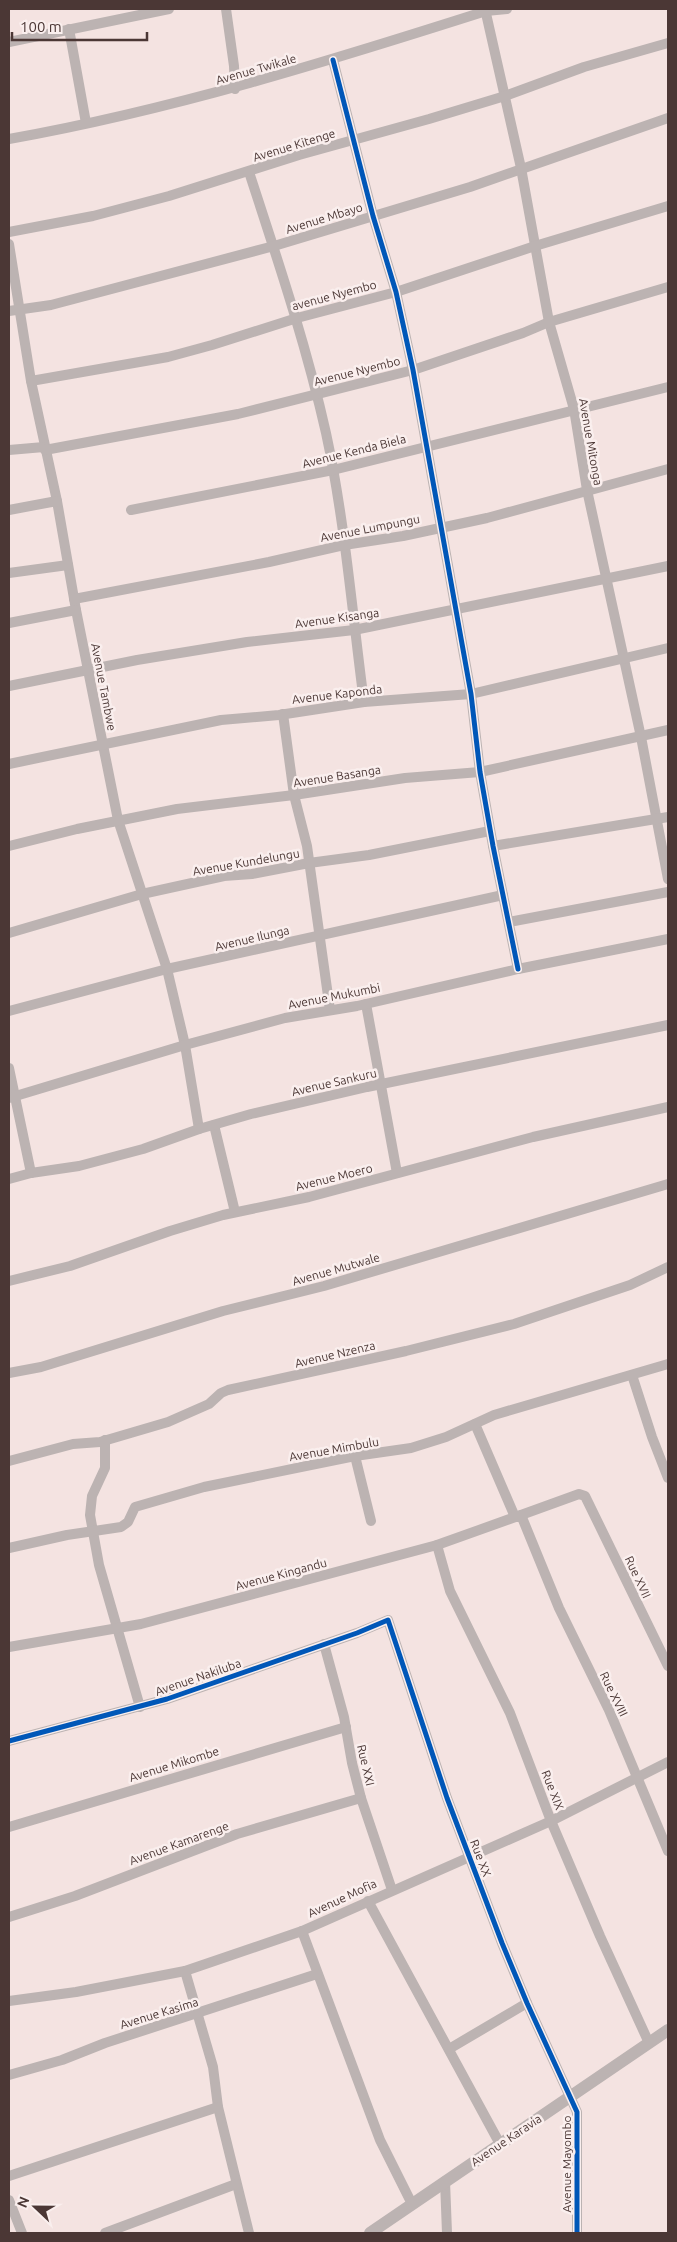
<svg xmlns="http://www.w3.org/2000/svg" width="677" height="2242" viewBox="0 0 677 2242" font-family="Ubuntu,sans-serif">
	<rect width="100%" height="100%" fill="#f4e3e1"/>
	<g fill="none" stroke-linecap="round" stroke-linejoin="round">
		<g stroke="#bcb3b2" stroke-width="10">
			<path d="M226,9l8,57 1,23"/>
			<path d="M485,9l36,159 28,154 25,87 13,81 54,247 27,142"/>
			<path d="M69,29l17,94"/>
			<path d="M9,42l160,-33"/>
			<path d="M333,60l40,156 23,76 17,78 58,324 9,78 13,74 25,123"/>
			<path d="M9,139c163,-29 320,-78 477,-128l21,-2"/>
			<path d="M249,172c28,86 57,172 77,261 19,88 26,179 38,269"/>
			<path d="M9,232l84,-16 76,-20 130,-41 130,-36 76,-23 79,-29 84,-24"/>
			<path d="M9,244l22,137 26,120 19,109 42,210 49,149 18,76 14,84"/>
			<path d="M9,311l42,-6 223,-59 196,-59 198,-69"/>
			<path d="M31,381l137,-24 44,-12 85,-27 99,-26 139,-46 133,-40"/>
			<path d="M9,450l35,-3"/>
			<path d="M45,450l193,-36 175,-44 110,-37 26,-11 119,-35"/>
			<path d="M9,510l48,-9"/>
			<path d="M131,510l202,-40 335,-83"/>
			<path d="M9,573l59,-8"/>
			<path d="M74,599l195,-37 75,-17 59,-9 84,-18 181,-49"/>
			<path d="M9,623l67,-13"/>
			<path d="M9,686l128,-26 110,-18 107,-12 314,-64"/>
			<path d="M283,714l11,81 13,51 23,164"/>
			<path d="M9,764l212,-44 58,-5 85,-13 107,-8 197,-46"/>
			<path d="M9,846l68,-17 100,-20 117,-14 111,-17 75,-6 188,-42"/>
			<path d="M493,846l175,-29"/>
			<path d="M509,922l159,-30"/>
			<path d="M9,933l133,-39 82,-18 28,-2 57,-11 60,-8 121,-24"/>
			<path d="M366,1004l31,169"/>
			<path d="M9,1011l158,-42 336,-74"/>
			<path d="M9,1068l22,105"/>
			<path d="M9,1098l176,-53 100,-27 72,-12 161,-37 150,-30"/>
			<path d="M214,1125l21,87"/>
			<path d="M9,1179l22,-6 48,-7 64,-17 56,-20 52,-15 116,-27 301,-62"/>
			<path d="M9,1281l61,-15 100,-35 53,-16 86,-18 224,-60 135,-30"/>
			<path d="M9,1373l32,-6 182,-56 101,-25 344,-102"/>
			<path d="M632,1375l20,62 16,41"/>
			<path d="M475,1424l40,93"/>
			<path d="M105,1440v28l-13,28 -2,19 9,50 41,142"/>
			<path d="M355,1456l16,65"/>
			<path d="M9,1461l64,-17 27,-2 68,-20 41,-18 12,-11 7,-3 178,-39 108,-27 116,-39 38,-18"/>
			<path d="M521,1515l58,-21 6,2 83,170"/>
			<path d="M437,1545l13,46 60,122 41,108 49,115 49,107"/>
			<path d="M9,1548l58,-13 54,-8 7,-5 7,-15 69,-20 151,-31 56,-8 35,-11 48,-22 174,-51"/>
			<path d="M324,1644l20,73 8,46 9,35 31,92"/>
			<path d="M9,1647l132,-23 296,-79 84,-30 38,93 50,102 59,141"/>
			<path d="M9,1741l158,-42 190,-66 31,-13 59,178 55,145 25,60 50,109v121"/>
			<path d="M9,1827l337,-100"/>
			<path d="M368,1901l132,243"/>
			<path d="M9,1917l66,-21 162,-62 124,-36"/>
			<path d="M302,1931l78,209 32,64"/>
			<path d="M185,1971l28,96 5,40 31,126"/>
			<path d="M9,2001l67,-9 109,-21 117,-40 249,-110 117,-59"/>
			<path d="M449,2049l78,-46"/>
			<path d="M9,2075l53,-15 43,-17 212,-69"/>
			<path d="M9,2176l209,-69"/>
			<path d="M445,2181l2,52"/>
			<path d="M9,2200l13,33"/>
			<path d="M105,2233l131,-49"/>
		</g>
		<path stroke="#bcb3b2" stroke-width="12" d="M370,2233l298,-203"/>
		<g stroke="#faefee" stroke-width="8">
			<g id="cycleway">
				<path d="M333,60l40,156 23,76 17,78 58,324 9,78 13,74 25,123"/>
				<path d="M9,1741l158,-42 190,-66 31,-13 59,178 55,145 25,60 50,109v121"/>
			</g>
		</g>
		<use href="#cycleway" stroke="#0057b8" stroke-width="5"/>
	</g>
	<g text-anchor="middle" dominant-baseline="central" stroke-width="5" stroke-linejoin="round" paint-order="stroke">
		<g font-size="12" fill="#4b3735" stroke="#faefee">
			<text transform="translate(256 69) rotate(-16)">Avenue Twikale</text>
			<text transform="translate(294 145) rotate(-17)">Avenue Kitenge</text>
			<text transform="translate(324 218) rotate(-17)">Avenue Mbayo</text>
			<text transform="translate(334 295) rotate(-15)">avenue Nyembo</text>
			<text transform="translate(357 371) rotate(-14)">Avenue Nyembo</text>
			<text transform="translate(591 442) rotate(80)">Avenue Mitonga</text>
			<text transform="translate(354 451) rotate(-14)">Avenue Kenda Biela</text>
			<text transform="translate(370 528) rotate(-11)">Avenue Lumpungu</text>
			<text transform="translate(337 618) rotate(-8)">Avenue Kisanga</text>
			<text transform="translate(104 687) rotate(79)">Avenue Tambwe</text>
			<text transform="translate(337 694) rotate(-7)">Avenue Kaponda</text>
			<text transform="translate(337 776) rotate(-9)">Avenue Basanga</text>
			<text transform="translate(246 862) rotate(-10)">Avenue Kundelungu</text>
			<text transform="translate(252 938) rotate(-13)">Avenue Ilunga</text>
			<text transform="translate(334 996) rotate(-11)">Avenue Mukumbi</text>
			<text transform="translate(334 1082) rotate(-13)">Avenue Sankuru</text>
			<text transform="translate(334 1177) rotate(-14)">Avenue Moero</text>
			<text transform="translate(336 1269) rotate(-16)">Avenue Mutwale</text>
			<text transform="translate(335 1354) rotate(-13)">Avenue Nzenza</text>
			<text transform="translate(334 1449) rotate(-10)">Avenue Mimbulu</text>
			<text transform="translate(281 1574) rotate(-15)">Avenue Kingandu</text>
			<text transform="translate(638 1577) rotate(65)">Rue XVII</text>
			<text transform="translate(198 1677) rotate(-19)">Avenue Nakiluba</text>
			<text transform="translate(614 1694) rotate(64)">Rue XVIII</text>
			<text transform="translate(174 1764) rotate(-17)">Avenue Mikombe</text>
			<text transform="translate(366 1765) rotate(77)">Rue XXI</text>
			<text transform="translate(553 1790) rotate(69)">Rue XIX</text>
			<text transform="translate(179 1843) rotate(-20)">Avenue Kamarenge</text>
			<text transform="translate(481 1858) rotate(69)">Rue XX</text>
			<text transform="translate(342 1898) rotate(-25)">Avenue Mofia</text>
			<text transform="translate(159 2013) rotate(-17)">Avenue Kasima</text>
			<text transform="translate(506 2140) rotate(-34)">Avenue Karavia</text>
			<text transform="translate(566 2164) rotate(-90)">Avenue Mayombo</text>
		</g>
	</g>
	<rect width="677" height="2242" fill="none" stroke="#4b3735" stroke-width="20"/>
	<g transform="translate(35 2207) rotate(292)" stroke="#faefee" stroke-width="4" paint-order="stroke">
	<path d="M0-4L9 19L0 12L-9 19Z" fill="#4b3735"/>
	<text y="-8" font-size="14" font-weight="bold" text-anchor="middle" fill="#4b3735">N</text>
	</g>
	<path d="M12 32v8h135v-8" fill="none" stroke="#4b3735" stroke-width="2.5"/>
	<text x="20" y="32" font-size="15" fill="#4b3735" stroke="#faefee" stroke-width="4" paint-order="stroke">100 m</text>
</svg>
